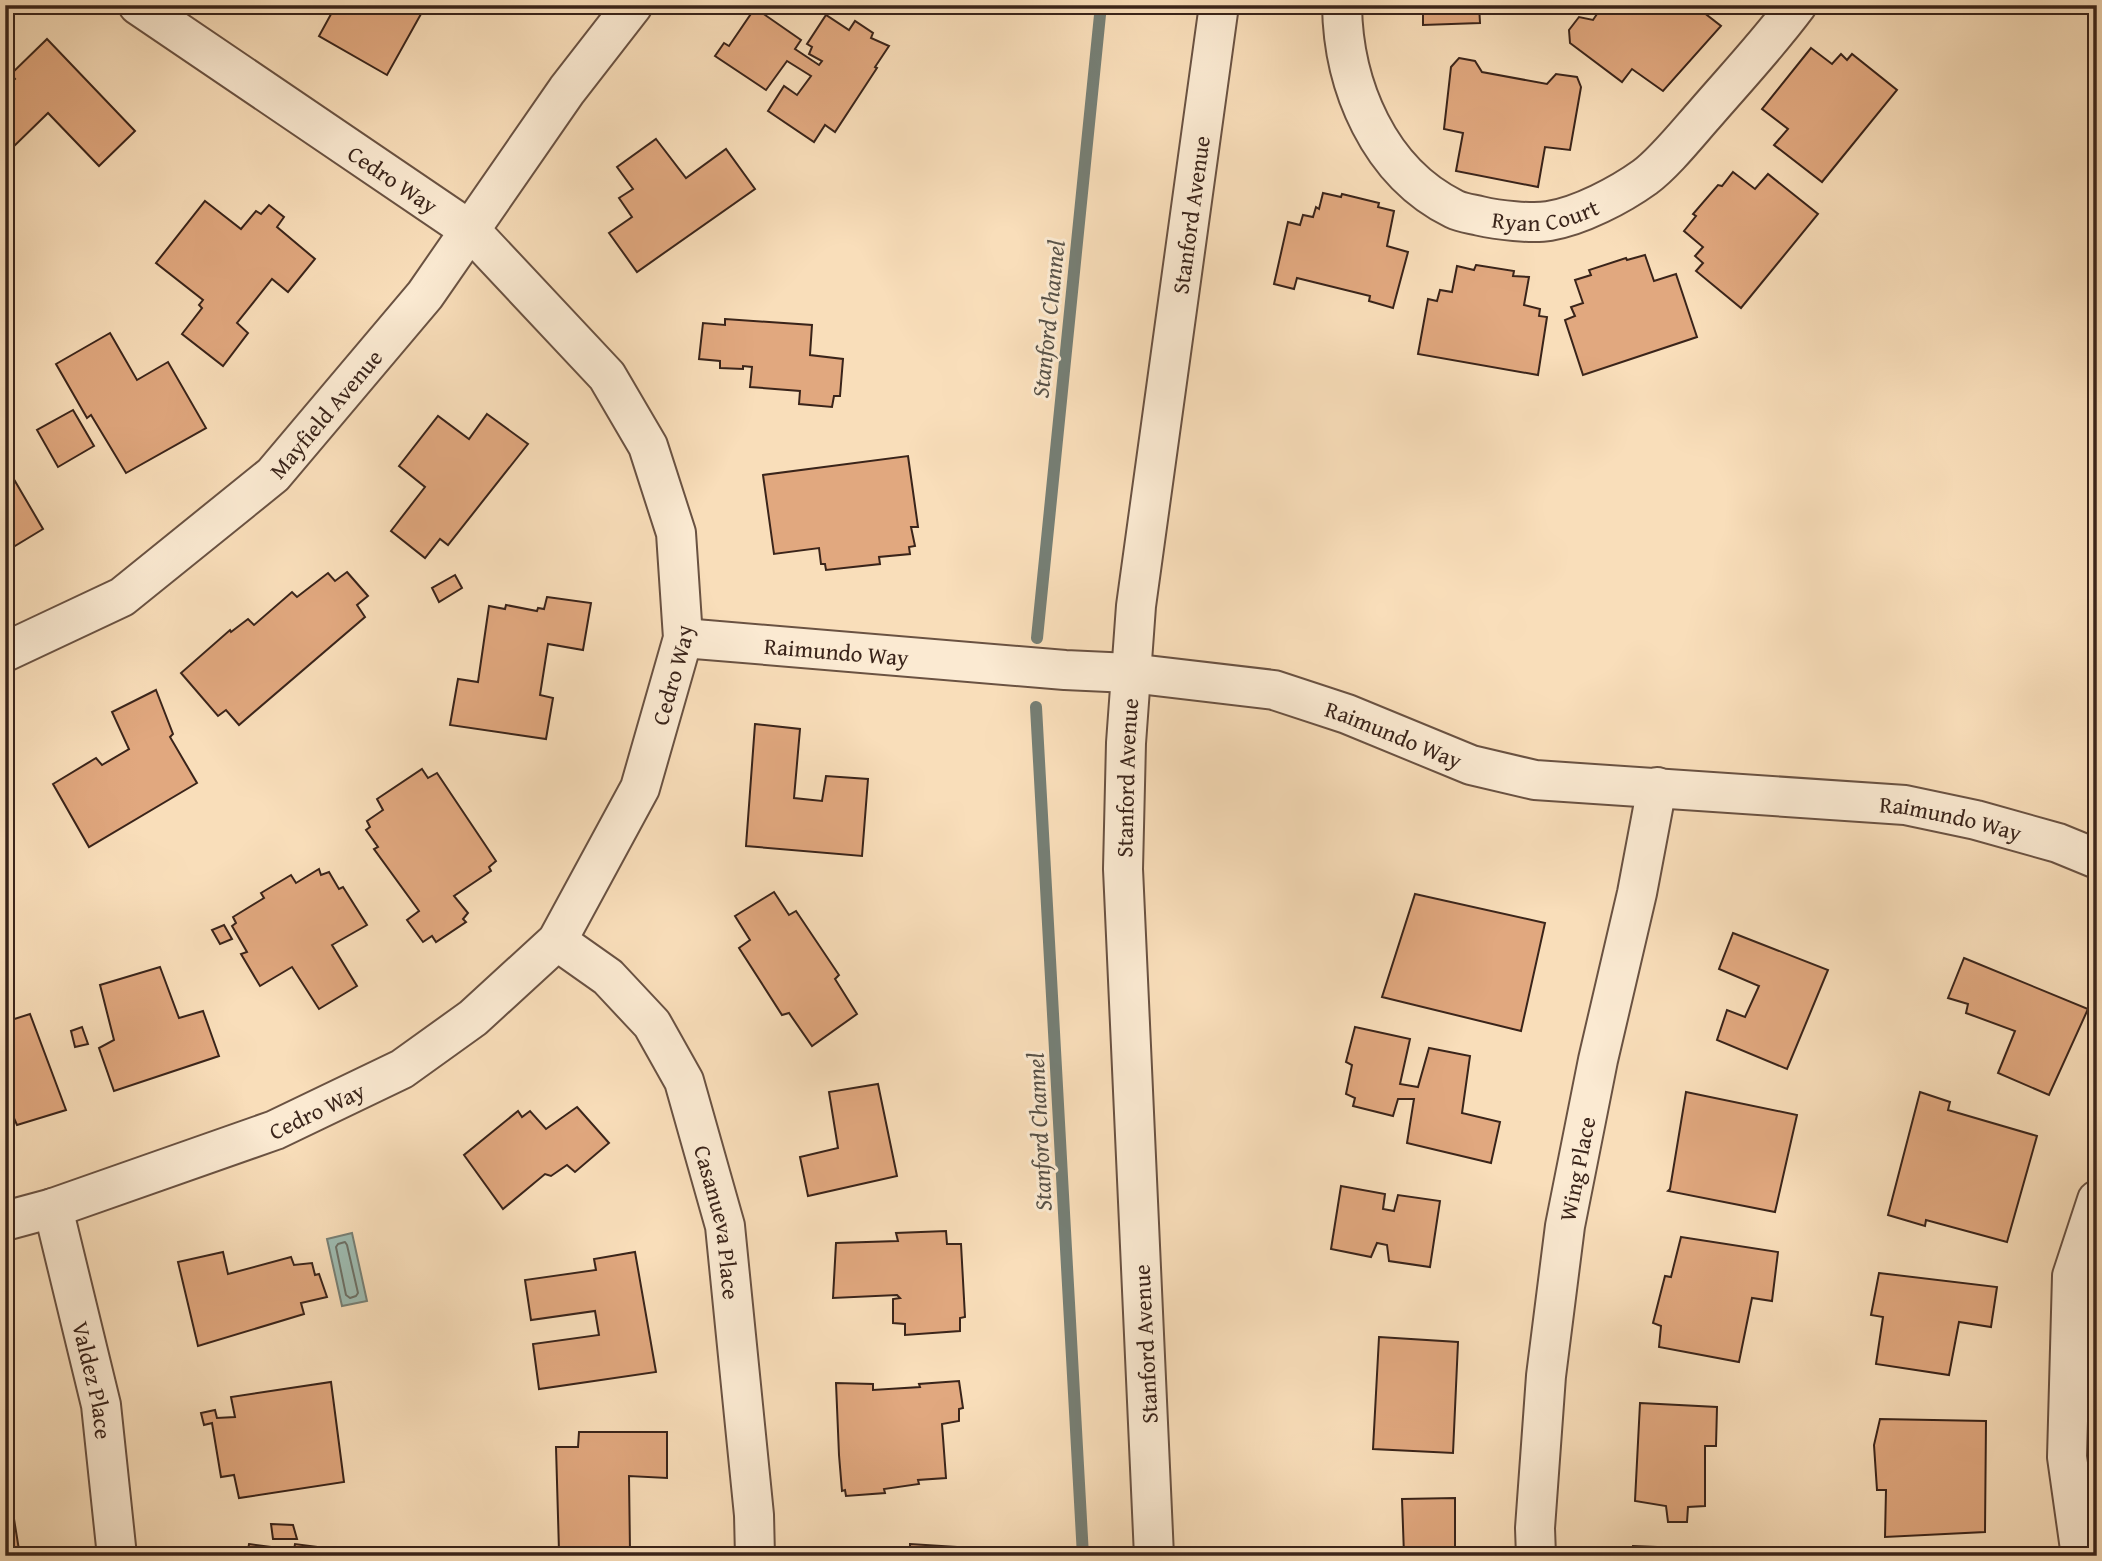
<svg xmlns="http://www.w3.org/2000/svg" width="2102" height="1561" viewBox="0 0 2102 1561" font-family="'Gentium Book Plus',serif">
	<rect width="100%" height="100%" fill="#f9deba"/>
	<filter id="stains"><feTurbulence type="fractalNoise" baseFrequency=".00286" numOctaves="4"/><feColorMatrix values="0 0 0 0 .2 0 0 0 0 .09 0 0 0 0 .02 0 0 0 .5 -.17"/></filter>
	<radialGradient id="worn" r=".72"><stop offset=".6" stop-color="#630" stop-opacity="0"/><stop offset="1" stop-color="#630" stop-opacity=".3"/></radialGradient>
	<path fill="#9ebcb2" stroke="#767f75" stroke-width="2" d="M352,1233l15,68 -25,5 -15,-67z"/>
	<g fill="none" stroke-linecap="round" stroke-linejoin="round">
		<path stroke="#6c7066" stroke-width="2" d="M345,1242l2,3 11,48 -2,3 -6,2 -4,-3 -10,-48 2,-3z"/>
		<g stroke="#767f75" stroke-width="12">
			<path d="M1037,638l64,-633"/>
			<path d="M1036,707l47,849"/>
		</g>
	</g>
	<g fill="#e1a87f" stroke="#3a241a" stroke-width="2">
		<path d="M336,5h90l-39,70 -68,-39z"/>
		<path d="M1402,5h77l1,18 -57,2v-19z"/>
		<path d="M1603,5h91l27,21 -58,65 -31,-22 -10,13 -52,-39 -1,-13 10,-13 14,3z"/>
		<path d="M755,8l46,32 -6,9 24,16 3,-4 -13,-7 3,-7 -5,-3 19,-29 23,15 6,-9 18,12 -2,5 18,8 -14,21 2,1 -42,64 -10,-7 -11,17 -46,-31 16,-25 13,9 14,-19 -24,-15 -21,29 -51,-34 9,-13 5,3z"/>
		<path d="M47,39l88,92 -36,35 -51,-53 -43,42v-67l10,-9 -4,-5z"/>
		<path d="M1811,48l21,16 9,-10 6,6 5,-6 45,36 -75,92 -48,-37 14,-16 -26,-20z"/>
		<path d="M1459,58l16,3 7,11 65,12 9,-10 21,3 4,10 -11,63 -25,-3 -7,40 -82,-16 7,-38 -19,-4 7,-62z"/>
		<path d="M656,139l30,39 40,-29 29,40 -118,83 -28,-39 23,-16 -13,-19 14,-9 -16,-22z"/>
		<path d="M1733,172l22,17 13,-15 50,40 -77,94 -45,-37 7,-8 -8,-7 8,-9 -19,-16 12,-15 -3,-2 25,-29 4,1z"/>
		<path d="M1323,193l18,4 1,-3 37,9 -1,4 16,4 -7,35 21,6 -15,56 -24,-7 1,-5 -73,-18 -3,11 -20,-5 14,-62 12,3 3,-10 10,2 3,-10 3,2z"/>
		<path d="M205,201l36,28 15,-18 5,3 8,-9 15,12 -7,10 38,32 -27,33 -16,-13 -35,44 11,10 -25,33 -41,-32 20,-26 -3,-3 4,-5 -47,-37z"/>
		<path d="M1645,255l9,26 22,-7 21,63 -114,38 -18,-55 10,-4 -4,-9 12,-4 -8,-23 16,-5 -2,-5 37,-12 1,2z"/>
		<path d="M1476,265l38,6 -1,5 16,1 -5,28 16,4 -1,7 8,1 -9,58 -120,-21 10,-55 9,2 3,-11 12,2 5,-26 17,4z"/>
		<path d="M725,319l87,6 -2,30 33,4 -3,37h-6l-2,11 -33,-3 1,-13 -50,-4 2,-20 -9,-1v3l-23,-1v-7l-21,-2 4,-36 22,2z"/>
		<path d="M110,333l27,47 31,-18 38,66 -80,45 -35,-58 -4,3 -31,-54z"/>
		<path d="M73,410l21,36 -36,21 -21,-37z"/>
		<path d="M487,414l41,30 -80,101 -8,-6 -15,19 -34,-27 34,-44 -26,-21 39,-50 31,23z"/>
		<path d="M908,456l10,71h-7l4,19 -6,1 1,7 -31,3 1,7 -54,6 -1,-6h-4l-2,-16 -45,6 -11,-79z"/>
		<path d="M5,464l38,65 -38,23z"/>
		<path d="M347,572l21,24 -11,9 8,12 -126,108 -13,-15 -8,6 -37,-43 49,-43 1,2 17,-13 6,6 38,-33 5,5 31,-24 7,8z"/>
		<path d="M455,575l7,13 -23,14 -7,-14z"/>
		<path d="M547,597l44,6 -8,47 -35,-6 -8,51 13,3 -7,41 -96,-14 8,-46 20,3 11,-76 16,3 1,-4 31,6 1,-3 6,1z"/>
		<path d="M156,690l17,44 -3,3 27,46 -108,64 -36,-63 43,-26 6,7 27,-16 -17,-37z"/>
		<path d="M755,724l45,5 -6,69 28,3 4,-25 42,3 -6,77 -116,-10z"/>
		<path d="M422,769l6,9 9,-5 59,88 -7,6 2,4 -37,25 14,17 -5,6 3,3 -30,20 -4,-6 -9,6 -16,-22 12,-9 -45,-62 4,-2 -12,-17 4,-3 -3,-6 16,-11 -6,-11z"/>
		<path d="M319,869l2,6 8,-3 10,17 4,-2 24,38 -35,20 25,41 -38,23 -27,-42 -32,19 -19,-32 6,-2 -15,-26 4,-3 -3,-6 31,-19 -3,-5 30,-18 5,8z"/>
		<path d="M774,892l15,23 7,-4 43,64 -4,4 22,35 -45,32 -23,-33 -7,2 -43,-67 11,-8 -15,-24z"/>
		<path d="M1415,894l130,29 -24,108 -139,-34z"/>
		<path d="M224,925l8,14 -12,5 -8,-14z"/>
		<path d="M1733,933l95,37 -41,99 -70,-29 10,-30 18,7 14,-31 -40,-17z"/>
		<path d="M1964,958l124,51 -39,86 -51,-22 17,-42 -49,-18 2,-9 -20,-6z"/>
		<path d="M160,967l19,51 24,-7 16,45 -105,35 -15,-43 15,-8 -14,-55z"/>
		<path d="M30,1014l36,96 -49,15 -12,-27v-76z"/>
		<path d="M82,1027l6,17 -13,3 -4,-16z"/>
		<path d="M1355,1027l55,12 -10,45 18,3 11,-39 41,8 -8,57 38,9 -9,41 -84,-20 7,-44h-16l-5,17 -40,-10 2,-8 -9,-4 6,-29 -6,-3z"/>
		<path d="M878,1084l19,92 -89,20 -8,-39 38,-9 -9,-56z"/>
		<path d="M1686,1092l111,23 -22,97 -107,-21 2,-2z"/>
		<path d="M1920,1092l30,10 -2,8 89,26 -30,106 -81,-22 -1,6 -37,-11z"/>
		<path d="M577,1107l32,36 -34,29 -8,-7 -16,11 -6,-2 -42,35 -39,-54 54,-44 4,6 8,-6 16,18z"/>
		<path d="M1341,1186l44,8 -2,15 11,2 4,-16 42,6 -10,66 -41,-6 -2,-16 -10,-2 -6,14 -40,-8z"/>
		<path d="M946,1231l1,13h14l4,73 -5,1v13l-55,4v-11l-12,-1v-24l7,-1 -3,-3 -64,3 3,-55 62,-2 -2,-8z"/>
		<path d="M1681,1237l97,15 -6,49 -20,-3 -13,64 -80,-15 2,-21 -8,-3 12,-47 6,1z"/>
		<path d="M223,1252l5,22 63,-17 3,8 18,-2 3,12 4,-1 8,23 -26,6 3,11 -106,32 -20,-84z"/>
		<path d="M635,1252l21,120 -117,17 -6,-45 66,-9 -4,-24 -64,9 -6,-40 71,-10 -2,-11z"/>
		<path d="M1879,1273l118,14 -6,40 -32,-5 -10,53 -73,-11 7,-47 -12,-2z"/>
		<path d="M1379,1337l79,5 -5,111 -80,-4z"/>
		<path d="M959,1381l4,27 -4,1v12l-17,3 4,54 -28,2 1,4 -35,5 1,4 -39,3 -1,-6 -3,1 -3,-36 -3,-72 37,1v6l47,-3 -1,-3z"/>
		<path d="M331,1382l13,100 -105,16 -5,-23 -13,2 -9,-54 -8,2 -3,-12 14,-3 2,8 18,-1 -4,-20z"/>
		<path d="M1640,1403l77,4 -1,39h-11v60l-17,1 -1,15h-19l-2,-16 -31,-5z"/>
		<path d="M1880,1419l106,2 -1,111 -100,5 1,-47h-9l-3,-45z"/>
		<path d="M579,1432h88v46l-38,-2 1,75h-71l-3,-104h22z"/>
		<path d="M1455,1498v58h-60l9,-1 -2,-56z"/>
		<path d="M14,1519l6,37h-15v-36z"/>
		<path d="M271,1524l22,1 4,14h-24z"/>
		<path d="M249,1544l45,6 1,-6 53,7v5h-101z"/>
		<path d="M910,1544l62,4v8h-62z"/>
		<path d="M1633,1546l97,4v6h-97z"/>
	</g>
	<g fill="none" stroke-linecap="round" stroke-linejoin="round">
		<g stroke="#6a5242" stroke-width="42">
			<g id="minor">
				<path id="s1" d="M1342,5c1,81 37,167 112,204 8,4 18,5 26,7 17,4 52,8 69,5 31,-5 71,-26 96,-44 19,-14 43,-44 59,-62 31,-36 64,-71 93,-110"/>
				<path id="s2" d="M683,638l382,32 65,3 144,17 73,24 124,51 64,15 370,25 71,15 82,23 39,16"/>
				<path id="s3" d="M5,652l117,-55 151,-122 152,-180 142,-205 66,-85"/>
				<path id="s4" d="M557,941l51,36 44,47 32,57 41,145 29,289 1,41"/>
				<path id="s5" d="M53,1208l48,197 16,151"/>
				<path id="s6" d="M5,1221l48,-13 222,-78 127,-61 71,-51 84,-77 83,-153 43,-150 -7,-105 -28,-87 -41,-70 -136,-145 -333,-226"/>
				<path id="s7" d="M1154,1556l-31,-687 3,-126 10,-137 83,-601"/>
				<path id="s8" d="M1536,1556l-1,-28 11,-152 19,-150 33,-166 39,-167 20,-106"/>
				<path d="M2081,1556l-14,-99 5,-181 25,-76"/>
			</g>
		</g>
		<use href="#minor" stroke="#fbead2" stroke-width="38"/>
	</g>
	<g text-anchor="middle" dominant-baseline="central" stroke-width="6" stroke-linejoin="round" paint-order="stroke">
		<g font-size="23" fill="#3a241a" stroke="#fbead2">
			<text transform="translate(393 179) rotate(34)">Cedro Way</text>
			<text stroke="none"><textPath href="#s1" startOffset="338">Ryan Court</textPath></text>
			<text stroke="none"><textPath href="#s7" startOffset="1346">Stanford Avenue</textPath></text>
			<text stroke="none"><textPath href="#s3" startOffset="404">Mayfield Avenue</textPath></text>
			<text stroke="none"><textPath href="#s2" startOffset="154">Raimundo Way</textPath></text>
			<text stroke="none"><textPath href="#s6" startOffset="919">Cedro Way</textPath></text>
			<text stroke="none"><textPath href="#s2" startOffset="721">Raimundo Way</textPath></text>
			<text stroke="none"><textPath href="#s7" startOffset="779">Stanford Avenue</textPath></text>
			<text stroke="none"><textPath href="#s2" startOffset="1288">Raimundo Way</textPath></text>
			<text stroke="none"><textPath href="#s6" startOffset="331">Cedro Way</textPath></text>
			<text stroke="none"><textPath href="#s8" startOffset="390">Wing Place</textPath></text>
			<text stroke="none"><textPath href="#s4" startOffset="338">Casanueva Place</textPath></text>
			<text transform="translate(1145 1344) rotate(-93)">Stanford Avenue</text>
			<text stroke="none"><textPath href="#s5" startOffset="177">Valdez Place</textPath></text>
		</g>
		<g font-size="24" font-style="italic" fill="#585248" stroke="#fbead2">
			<text transform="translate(1048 319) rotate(-84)">Stanford Channel</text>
			<text transform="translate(1039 1132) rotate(-93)">Stanford Channel</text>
		</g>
	</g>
	<rect width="2102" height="1561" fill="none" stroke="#f9deba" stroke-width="28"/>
	<rect x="7" y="7" width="2088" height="1547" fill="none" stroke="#3a241a" stroke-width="3.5"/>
	<rect x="14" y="14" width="2074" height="1533" fill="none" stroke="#3a241a" stroke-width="2"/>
	<rect width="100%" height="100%" filter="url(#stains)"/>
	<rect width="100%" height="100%" fill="url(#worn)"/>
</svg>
